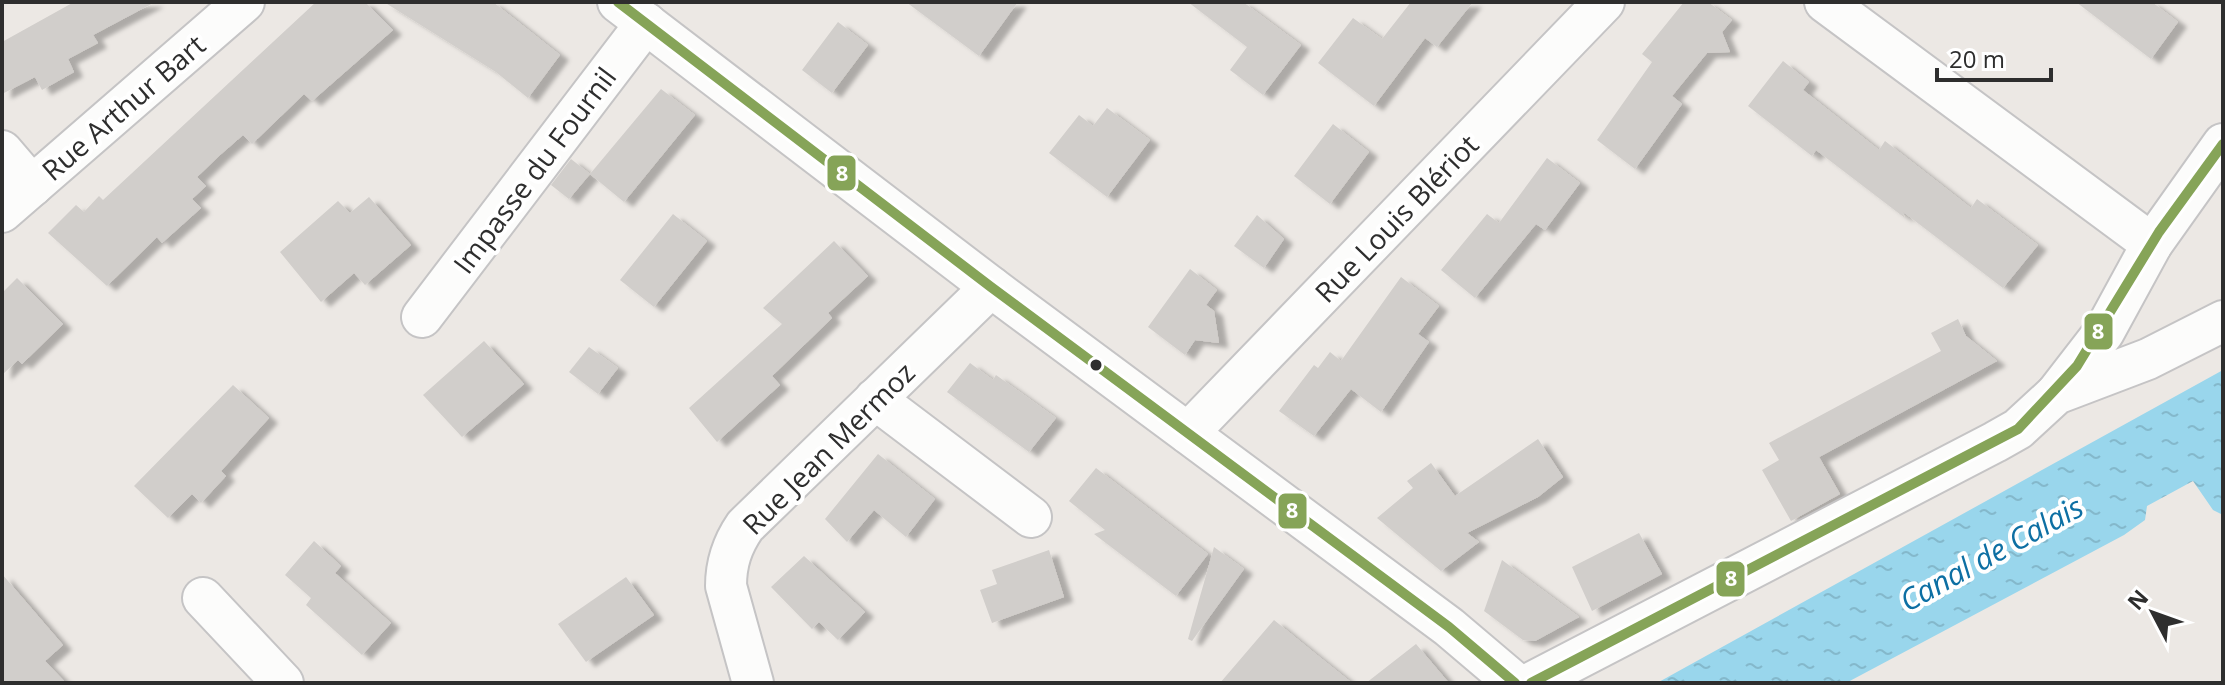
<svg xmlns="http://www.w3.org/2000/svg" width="2225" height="685" viewBox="0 0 2225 685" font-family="'Open Sans',sans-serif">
	<defs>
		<pattern id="water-ripples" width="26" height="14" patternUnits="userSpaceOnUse" patternTransform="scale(2)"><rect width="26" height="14" fill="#99d6ec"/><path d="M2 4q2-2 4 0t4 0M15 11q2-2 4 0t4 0" fill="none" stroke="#84b8cb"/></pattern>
		<filter id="shadow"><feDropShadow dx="9" dy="5" stdDeviation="2" flood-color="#0004"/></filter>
	</defs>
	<rect width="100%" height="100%" fill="#ece8e4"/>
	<path fill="url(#water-ripples)" d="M2223,370v145l-10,-5 -20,-29 -46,25 -2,14 -21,15 -278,148h-189z"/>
	<g fill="#d1cecb" filter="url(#shadow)">
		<path d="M74,2h81l-62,33 5,8 -30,16 6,13 -32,18 -7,-13 -33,17v-52z"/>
		<path d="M316,2h49l28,28 -81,71 -8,-7 -52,50 -9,-9 -23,20 -23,22 9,9 -14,13 9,9 -39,35 -5,-6 -50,49 -59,-53 28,-28 8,7 15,-16 4,4z"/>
		<path d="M384,2h109l67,53 -32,43 -32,-26z"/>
		<path d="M906,2h112l-39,54z"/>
		<path d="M1188,2h55l58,43 -38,50 -33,-25 17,-23z"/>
		<path d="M1411,2h62l-36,45 -12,-9 -51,68 -56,-43 35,-45 29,21z"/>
		<path d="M1684,2h24l24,18 -10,12 8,20 -23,1 -35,43 10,8 -47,65 -38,-29 55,-78 -10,-8z"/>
		<path d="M2076,2h76l26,20 -27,37z"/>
		<path d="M838,22l30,23 -36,48 -30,-23z"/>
		<path d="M1783,61l26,21 -6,8 76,60 6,-9 86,67 6,-9 61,46 -35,43 -101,-77 3,7 -89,-68 -4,6 -64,-50z"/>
		<path d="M661,89l34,26 -71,87 -34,-28z"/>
		<path d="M1107,108l43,32 -43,57 -58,-44 30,-38 14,11z"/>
		<path d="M1333,124l36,28 -39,52 -36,-28z"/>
		<path d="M1547,158l33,25 -35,47 -9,-6 -61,74 -34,-28 46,-56 12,9z"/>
		<path d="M571,159l19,15 -21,25 -18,-14z"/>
		<path d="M369,197l42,48 -46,40 -11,-12 -33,29 -41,-50 58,-51 12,12z"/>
		<path d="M673,214l34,27 -53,66 -34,-27z"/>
		<path d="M1257,215l27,24 -20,29 -30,-22z"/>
		<path d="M834,241l34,35 -40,37 4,5 -60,58 8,9 -63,57 -28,-34 93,-84 -19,-16z"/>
		<path d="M1190,269l27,21 -11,15 8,6 5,32 -24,-3 -10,15 -37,-28z"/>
		<path d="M1401,277l38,29 -21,28 11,8 -48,70 -30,-23 -37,47 -35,-25 35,-46 4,3 12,-16 11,9z"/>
		<path d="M17,278l46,46 -41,40 -4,-4 -16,15v-82z"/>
		<path d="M1958,319l8,17 31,25 -178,96 21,37 -49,27 -29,-51 17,-10 -10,-17 172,-92 -10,-18z"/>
		<path d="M484,341l40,43 -62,53 -39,-42z"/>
		<path d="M589,347l29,21 -20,26 -29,-22z"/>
		<path d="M970,363l23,17 3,-5 60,43 -27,34 -82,-60z"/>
		<path d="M233,385l36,33 -48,53 5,5 -25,27 -9,-9 -24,24 -34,-32z"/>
		<path d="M1538,439l25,38 -25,20 -71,36 12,9 -38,29 -64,-53 36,-30 -6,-7 24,-18 24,33z"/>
		<path d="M878,454l57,45 -29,38 -32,-27 -27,32 -22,-23z"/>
		<path d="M1096,468l112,86 -32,42 -82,-62 11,-4 -36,-29z"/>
		<path d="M1639,533l23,41 -70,37 -20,-44z"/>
		<path d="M314,541l27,25 -6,7 56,50 -29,32 -56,-50 5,-7 -26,-23z"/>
		<path d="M1214,547l30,22 -52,72 -4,-2z"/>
		<path d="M1049,550l15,47 -72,26 -12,-33 17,-6 -5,-14z"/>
		<path d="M804,556l61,56 -27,28 -19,-18 -7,7 -41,-42z"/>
		<path d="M1502,560l77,57 -44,24 -12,-1 -39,-29z"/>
		<path d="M2,574l61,71 -18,16 21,22h-64z"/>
		<path d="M626,577l28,38 -68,47 -28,-38z"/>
		<path d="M1274,620l43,35 35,28h-132z"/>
		<path d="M1416,644l33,39h-83z"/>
	</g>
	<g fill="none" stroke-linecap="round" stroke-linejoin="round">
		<g stroke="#c5c4c5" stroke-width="44">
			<g id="minor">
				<path d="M618,2l373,285 458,340 66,56"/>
				<path d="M1825,2l327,242"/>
				<path d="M2,151l30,35"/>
				<path d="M2,212l242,-210"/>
				<path d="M422,317l224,-294"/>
				<path d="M2056,394l48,-62 48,-88 71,-100"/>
				<path d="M875,399l156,118"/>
				<path d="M1188,433l416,-431"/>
				<path d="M203,598l80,85"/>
				<path d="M753,683l-27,-97c0,-23 6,-41 19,-60l246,-239"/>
				<path d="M1531,683l464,-241 23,-13 38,-35 92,-35 75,-38"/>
			</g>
		</g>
		<use href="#minor" stroke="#fcfcfb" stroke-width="40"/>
		<g stroke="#fff" stroke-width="16">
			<g id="bus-1">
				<path d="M618,2l373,285 458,340 66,56"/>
				<path d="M1531,683l487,-254 59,-63 82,-134 64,-88"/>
			</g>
		</g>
		<use href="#bus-1" stroke="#86a458" stroke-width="10"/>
	</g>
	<circle fill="#2e2e2e" stroke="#fff" stroke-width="3" cx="1096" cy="365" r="7"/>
	<g text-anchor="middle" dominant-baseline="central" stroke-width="8" stroke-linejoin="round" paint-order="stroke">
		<g font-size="28" fill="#2e2e2e" stroke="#fff">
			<text transform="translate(123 107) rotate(-41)">Rue Arthur Bart</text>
			<text transform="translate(534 170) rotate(-53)">Impasse du Fournil</text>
			<text transform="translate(1396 218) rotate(-46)">Rue Louis Blériot</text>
			<text transform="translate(828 448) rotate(-45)">Rue Jean Mermoz</text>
		</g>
		<g font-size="30" font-style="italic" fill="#0d6fa3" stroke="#fff">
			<text transform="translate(1991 553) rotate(-29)">Canal de Calais</text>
		</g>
	</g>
	<g stroke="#fff" stroke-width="3">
		<rect x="826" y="154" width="31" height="38" rx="8" fill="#86a458"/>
		<rect x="2083" y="312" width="31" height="39" rx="8" fill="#86a458"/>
		<rect x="1277" y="492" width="31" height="38" rx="8" fill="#86a458"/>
		<rect x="1715" y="560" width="31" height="38" rx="8" fill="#86a458"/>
	</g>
	<g font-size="22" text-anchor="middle" font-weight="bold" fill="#fff">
		<text x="842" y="181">8</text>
		<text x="2098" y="339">8</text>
		<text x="1292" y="518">8</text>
		<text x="1731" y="586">8</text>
	</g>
	<rect width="2225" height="685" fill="none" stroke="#2e2e2e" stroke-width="8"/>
	<g transform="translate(2153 613) rotate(311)" stroke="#ffffff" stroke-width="6" paint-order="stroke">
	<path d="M0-6L14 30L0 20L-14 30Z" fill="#2e2e2e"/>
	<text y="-12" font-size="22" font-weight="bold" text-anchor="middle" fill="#2e2e2e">N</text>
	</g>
	<path d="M1937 68v12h114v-12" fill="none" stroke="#2e2e2e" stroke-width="4"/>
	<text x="1949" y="68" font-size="24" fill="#2e2e2e" stroke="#ffffff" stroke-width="6" paint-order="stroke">20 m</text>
</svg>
